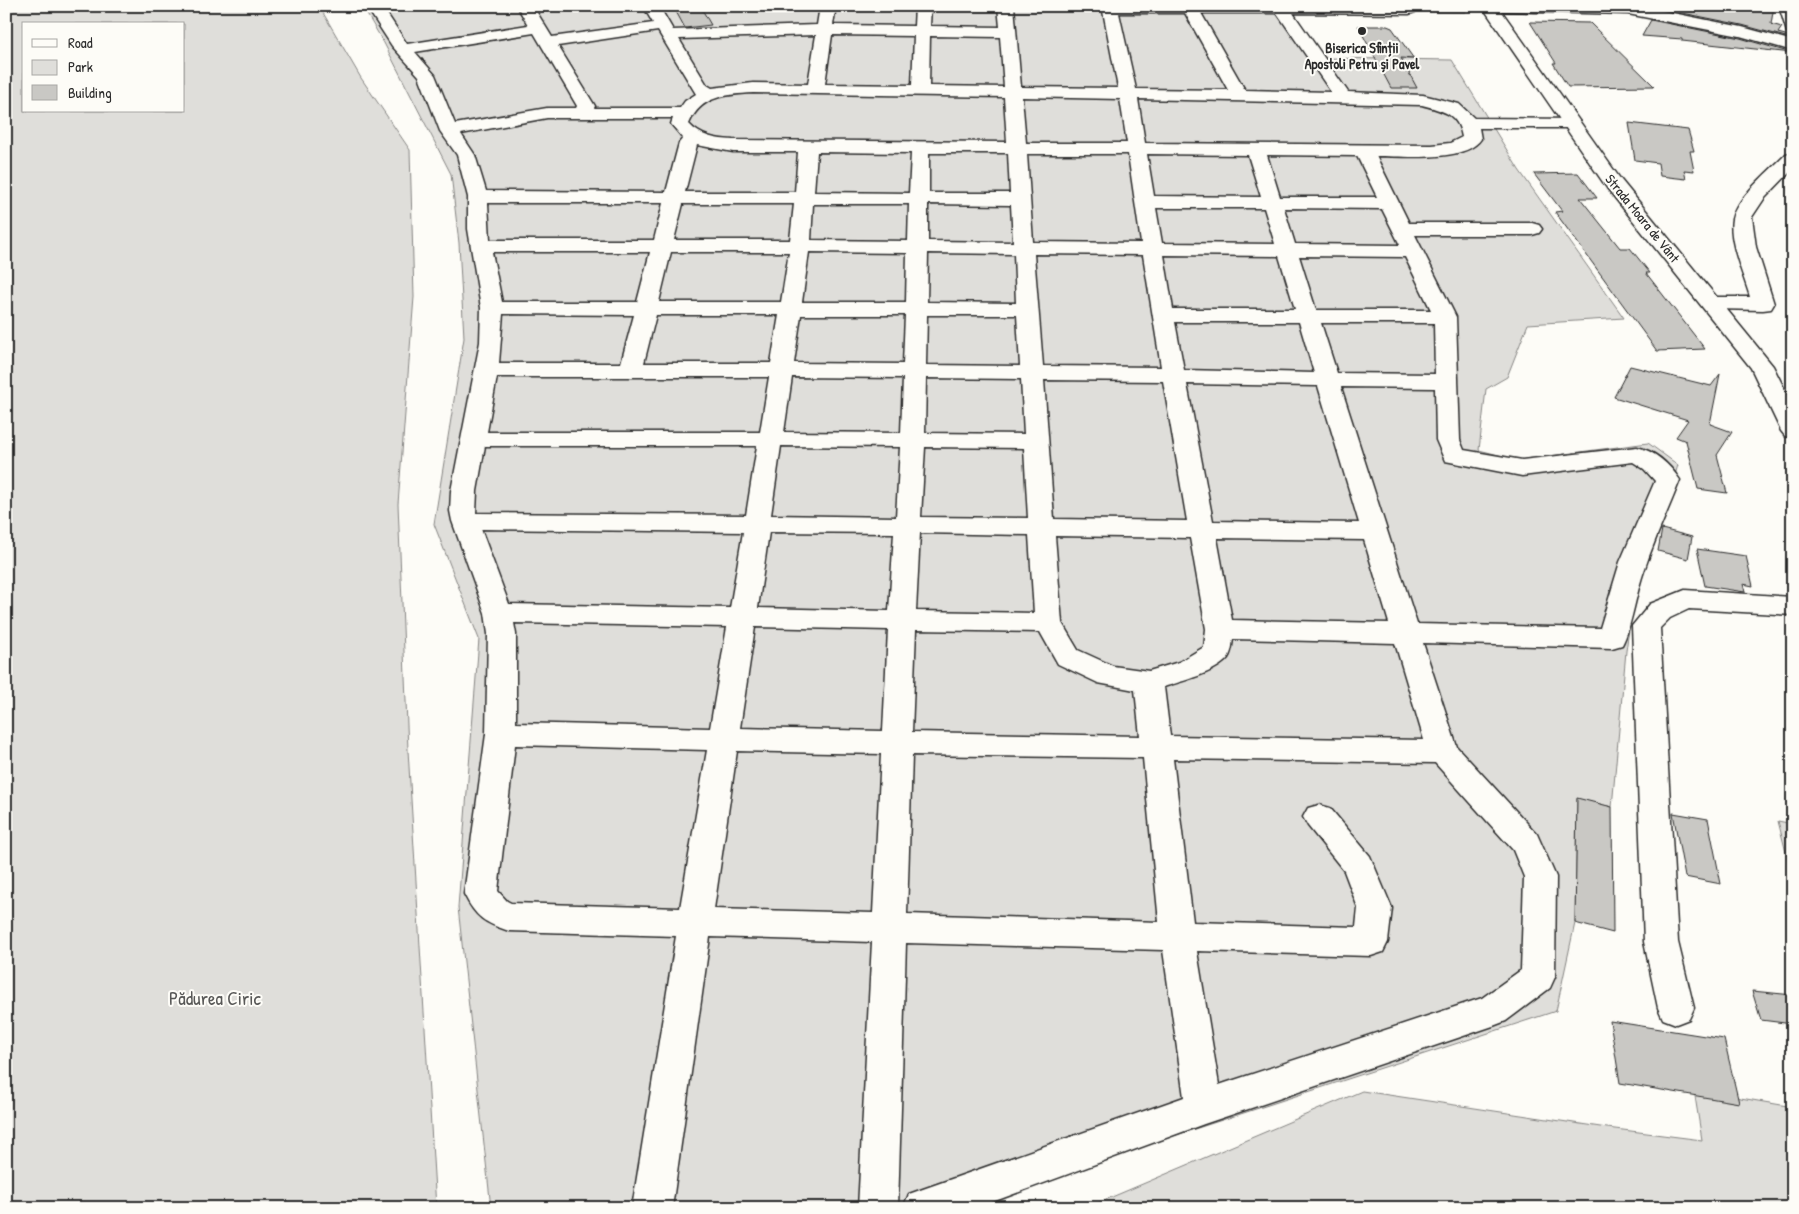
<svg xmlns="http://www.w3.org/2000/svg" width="1799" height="1214" viewBox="0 0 1799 1214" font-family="'Patrick Hand',sans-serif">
	<rect width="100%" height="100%" fill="#fdfcf7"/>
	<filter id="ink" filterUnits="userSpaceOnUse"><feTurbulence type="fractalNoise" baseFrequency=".02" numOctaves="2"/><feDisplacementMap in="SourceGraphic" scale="10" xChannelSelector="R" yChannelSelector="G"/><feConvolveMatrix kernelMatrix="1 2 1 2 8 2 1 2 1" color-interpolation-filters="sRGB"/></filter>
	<g filter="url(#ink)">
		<g fill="#dfdeda" stroke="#858482" fill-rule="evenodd">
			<path d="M6,6h313l42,72 49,72 4,147 -16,207 10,246 28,458h-430zM24,24h160v87h-160z"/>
			<path d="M362,6h1098l5,6 -175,-1 35,47 127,2 67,110 105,148 -96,6 -21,53 -21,12 -7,61 40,10 129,-17 30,22 -23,77 -20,44 -9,65 -14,156 -35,-8 -2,124 -19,88 -438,143 -142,54h-485l-33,-301 21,-268 -45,-115 30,-186 -5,-95 -8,-69 -67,-131z"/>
			<path d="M1778,821l15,3v56z"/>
			<path d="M1694,1090l99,17v101h-707l276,-117 245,37 95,12z"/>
		</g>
		<g fill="#c9c8c4" stroke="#2b2b2b">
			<path d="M673,6h27l11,19 -26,3z"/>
			<path d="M1659,6h115l-3,18 11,3 -4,6 15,4v2l-51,-14 -84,-17z"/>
			<path d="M1651,20l89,18 52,15 -110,-12v-2l-40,-3z"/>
			<path d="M1530,22l60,1 64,63 -86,1 -15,-24h3z"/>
			<path d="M1358,26h29l5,2 22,31 -13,-1 16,30h-26z"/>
			<path d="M1629,123l59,7 6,21h-4l4,20 -10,-1 2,9 -26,-3 -2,-13 -23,-3z"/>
			<path d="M1578,173l19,25h-17l40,50h10l20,25h-4l59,76 -48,2 -102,-139 7,-1 -28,-37z"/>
			<path d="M1630,366l81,20 9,-12 -10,50 22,8 -15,23 10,38 -29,-4 -12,-48 -10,-4 12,-17 -74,-23z"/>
			<path d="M1662,529l30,8 -4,22 -30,-8z"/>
			<path d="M1697,549l49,7 7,30 -10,-2 2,8 -40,-6z"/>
			<path d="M1577,798l35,9 1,126 -38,-10z"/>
			<path d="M1673,813l35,6 13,65 -36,-7z"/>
			<path d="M1752,991l41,4v29l-32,-4z"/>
			<path d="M1610,1021l114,18 15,64 -119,-20z"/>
		</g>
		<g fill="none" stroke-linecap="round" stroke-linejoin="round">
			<g stroke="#2b2b2b" stroke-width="3">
				<g id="minor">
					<path d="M366,6h16l25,38 121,-19 -11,-19h16l19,31 101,-14 -10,-17h16l14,24 144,-5 3,-19h16l-3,19 81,1 1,-20h16l-1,20 70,1 -2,-21h16l7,81 97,1 -16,-82h319l-6,6 -6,2 -116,-1 55,79 75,3 36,9 15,14 102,1 3,4 -3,4 -6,1h-91l2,11c-16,24 -79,17 -105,17l33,67h123l7,2 3,4 -3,4 -7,2h-117l41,82 4,123 4,10 58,10 115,-13c18,4 33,18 43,33 -12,31 -27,62 -37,94 -7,20 -12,55 -21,71l-10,3 -189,-5 34,104 80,87 19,43 -1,100 -5,11 -44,33 -13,5 -289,98 -228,84h-73l6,-14 14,-5 261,-92 -21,-147 -257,-7 -8,265h-40l14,-266 -162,-5 -38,271h-40l44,-272 -167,-5c-24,-8 -33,-13 -45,-37l22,-160 2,-100 -3,-21 -33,-92 -2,-10 1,-20 29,-149 1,-34 -13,-79v-32l-11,-42 -17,-24 -21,-55 -27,-30zM1119,13h66l43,77 -92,-1zM1201,13h76l54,79 -86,-2zM658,31l38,63 -11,7 -5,7h-86l1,-2 -37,-60zM534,33l43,73 -1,2h-29l-92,16 -20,-49 -20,-23zM816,35l-8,49 -55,-1 -41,5 -5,-3 -28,-46zM832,35l82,1 -2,49 -87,-1zM930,36l70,1 4,50 -75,-1zM753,93l251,4 3,45 -274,-2c-17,-1 -32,-3 -44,-16 12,-29 37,-29 64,-31zM1022,97l98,2 7,44h-101zM1138,99l284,6c21,6 36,8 40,32l-12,6 -18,2 -287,-2zM547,118h126l-2,6 12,14 -4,5 -13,49 -180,-1 -11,-36 -14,-21zM697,145l36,7h65l-3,40h-110zM817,152l94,1 -2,40 -95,-1zM929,153h79l2,40h-81zM1027,154h101l13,89 -108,-1zM1147,154l101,1 13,42 -107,-1zM1267,155l90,1 20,41h-97zM488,203h175l-9,37h-164zM683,204h111l-4,36h-116zM813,204h96l-1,37 -97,-1zM928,204l83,1 2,37 -85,-1zM1156,208h108l11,36 -113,-1zM1284,208l98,1 18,36 -105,-1zM492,252h158l-13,50h-135zM671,252h118l-8,50h-122zM809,252l98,1 -1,49h-104zM928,253l86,1 2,49 -89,-1zM1034,254l109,1 18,112 -118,-1zM1164,255l115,1 16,53h-122zM1299,256l106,1 26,53h-115zM503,314l131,1 -13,48h-122zM656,315h123l-8,48h-127zM801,315h104l-2,49 -109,-1zM927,315h90l3,51 -94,-1zM1175,322h124l15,51 -130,-3zM1321,323h113l1,51 -98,-1zM497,377h272l-9,55h-273zM792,377l111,1 -2,55 -117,-1zM926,378l95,1 3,55 -99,-1zM1044,380l119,1 24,140 -133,-2zM1187,384l131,2 41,137 -146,-2zM1341,387l94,1 1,52 9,21 77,15 111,-14 11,7 11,12 -35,81 -20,66 -183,-4zM485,446h272l-11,69 -270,-2 1,-22zM781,446l119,1 -4,70 -125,-2zM925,447l99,1 4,70 -107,-1zM481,529l262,3 -13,76 -221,-4zM769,532l125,1 -5,78 -131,-3zM920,533l109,2 5,78 -118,-2zM1055,536l135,2 16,91 -2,18 -25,15 -30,9 -36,-5 -35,-16 -16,-27zM1217,538l147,2 25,83 -157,-3zM514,623l213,4 -17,101 -194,-5v-89zM755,627l133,3 -5,101 -143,-3zM916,630l124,2 18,32 40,19 37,7 5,46 -228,-4zM1233,639l162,4 29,97 -254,-4 -6,-49c18,-6 52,-14 64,-29 4,-6 4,-13 5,-19zM515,745l192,5 -27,158 -169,-5 -4,-2 -9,-10zM737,751l144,3 -8,159 -159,-4zM912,755l231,3 16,164 -252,-8zM1173,759l262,4 78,87 11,27 -3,93 -39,28 -263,87 -22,-134 174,5 12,-4 5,-10 4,-34 -22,-52 -40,-48 -11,-3 -11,3 -5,9 5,9 36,45 14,37 -2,19 -163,-5z"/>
					<path d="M1493,6h145l104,21 51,14v10l-53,-15 -112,-22 -127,-3 -6,-2z"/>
					<path d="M1779,6h14v28l-6,-2z"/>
					<path d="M1793,152v17l-29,30 -12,18 4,30 18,57 -3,5 -8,1 -50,-1 -8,-1 -3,-5 3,-5 8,-1h37c-6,-21 -22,-56 -18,-78 4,-21 40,-50 54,-65z"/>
					<path d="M1685,590l108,7v18l-104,-6 -19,9 -10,10 18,314 16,66 -5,11 -13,5 -13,-5 -5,-11 -14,-66 -12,-316 18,-22z"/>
				</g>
			</g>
			<g stroke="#2b2b2b" stroke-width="3">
				<path id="major" d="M1482,6h16l123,174 152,186 20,40v32l-8,-2 -4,-5 -30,-63 -144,-180z"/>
			</g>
			<use href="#minor" fill="#fdfcf7" fill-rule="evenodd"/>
			<use href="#major" fill="#fdfcf7" fill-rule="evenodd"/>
		</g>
	</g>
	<circle fill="#2b2b2b" stroke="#fdfcf7" stroke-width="2" cx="1362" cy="31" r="5"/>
	<g text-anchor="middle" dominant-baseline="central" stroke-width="4" stroke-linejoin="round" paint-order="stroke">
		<g font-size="14" font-weight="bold" fill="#2b2b2b" stroke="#fdfcf7">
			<text x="1362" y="47">Biserica Sfinții<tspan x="1362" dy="16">Apostoli Petru și Pavel</tspan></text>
		</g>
		<g font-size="14" fill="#2b2b2b" stroke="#fdfcf7">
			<text transform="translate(1643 218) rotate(51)">Strada Moara de Vânt</text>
		</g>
		<g font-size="19" fill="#585857" stroke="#fdfcf7">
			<text x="215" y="998">Pădurea Ciric</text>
		</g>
	</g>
	<rect width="1799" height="1214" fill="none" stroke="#fdfcf7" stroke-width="25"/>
	<rect x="12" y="12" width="1774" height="1189" fill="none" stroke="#2b2b2b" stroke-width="2" filter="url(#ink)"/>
	<rect x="22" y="22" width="162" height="90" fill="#fdfcf7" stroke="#a9a8a5"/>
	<rect x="32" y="39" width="25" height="8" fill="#fdfcf7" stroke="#a9a8a5"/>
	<text x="68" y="48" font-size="15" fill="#2b2b2b">Road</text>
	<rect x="32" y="60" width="25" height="15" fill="#dfdeda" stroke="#a9a8a5"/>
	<text x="68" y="72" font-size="15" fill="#2b2b2b">Park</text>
	<rect x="32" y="85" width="25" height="15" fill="#c9c8c4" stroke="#a9a8a5"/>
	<text x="68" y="98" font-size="15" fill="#2b2b2b">Building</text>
</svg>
